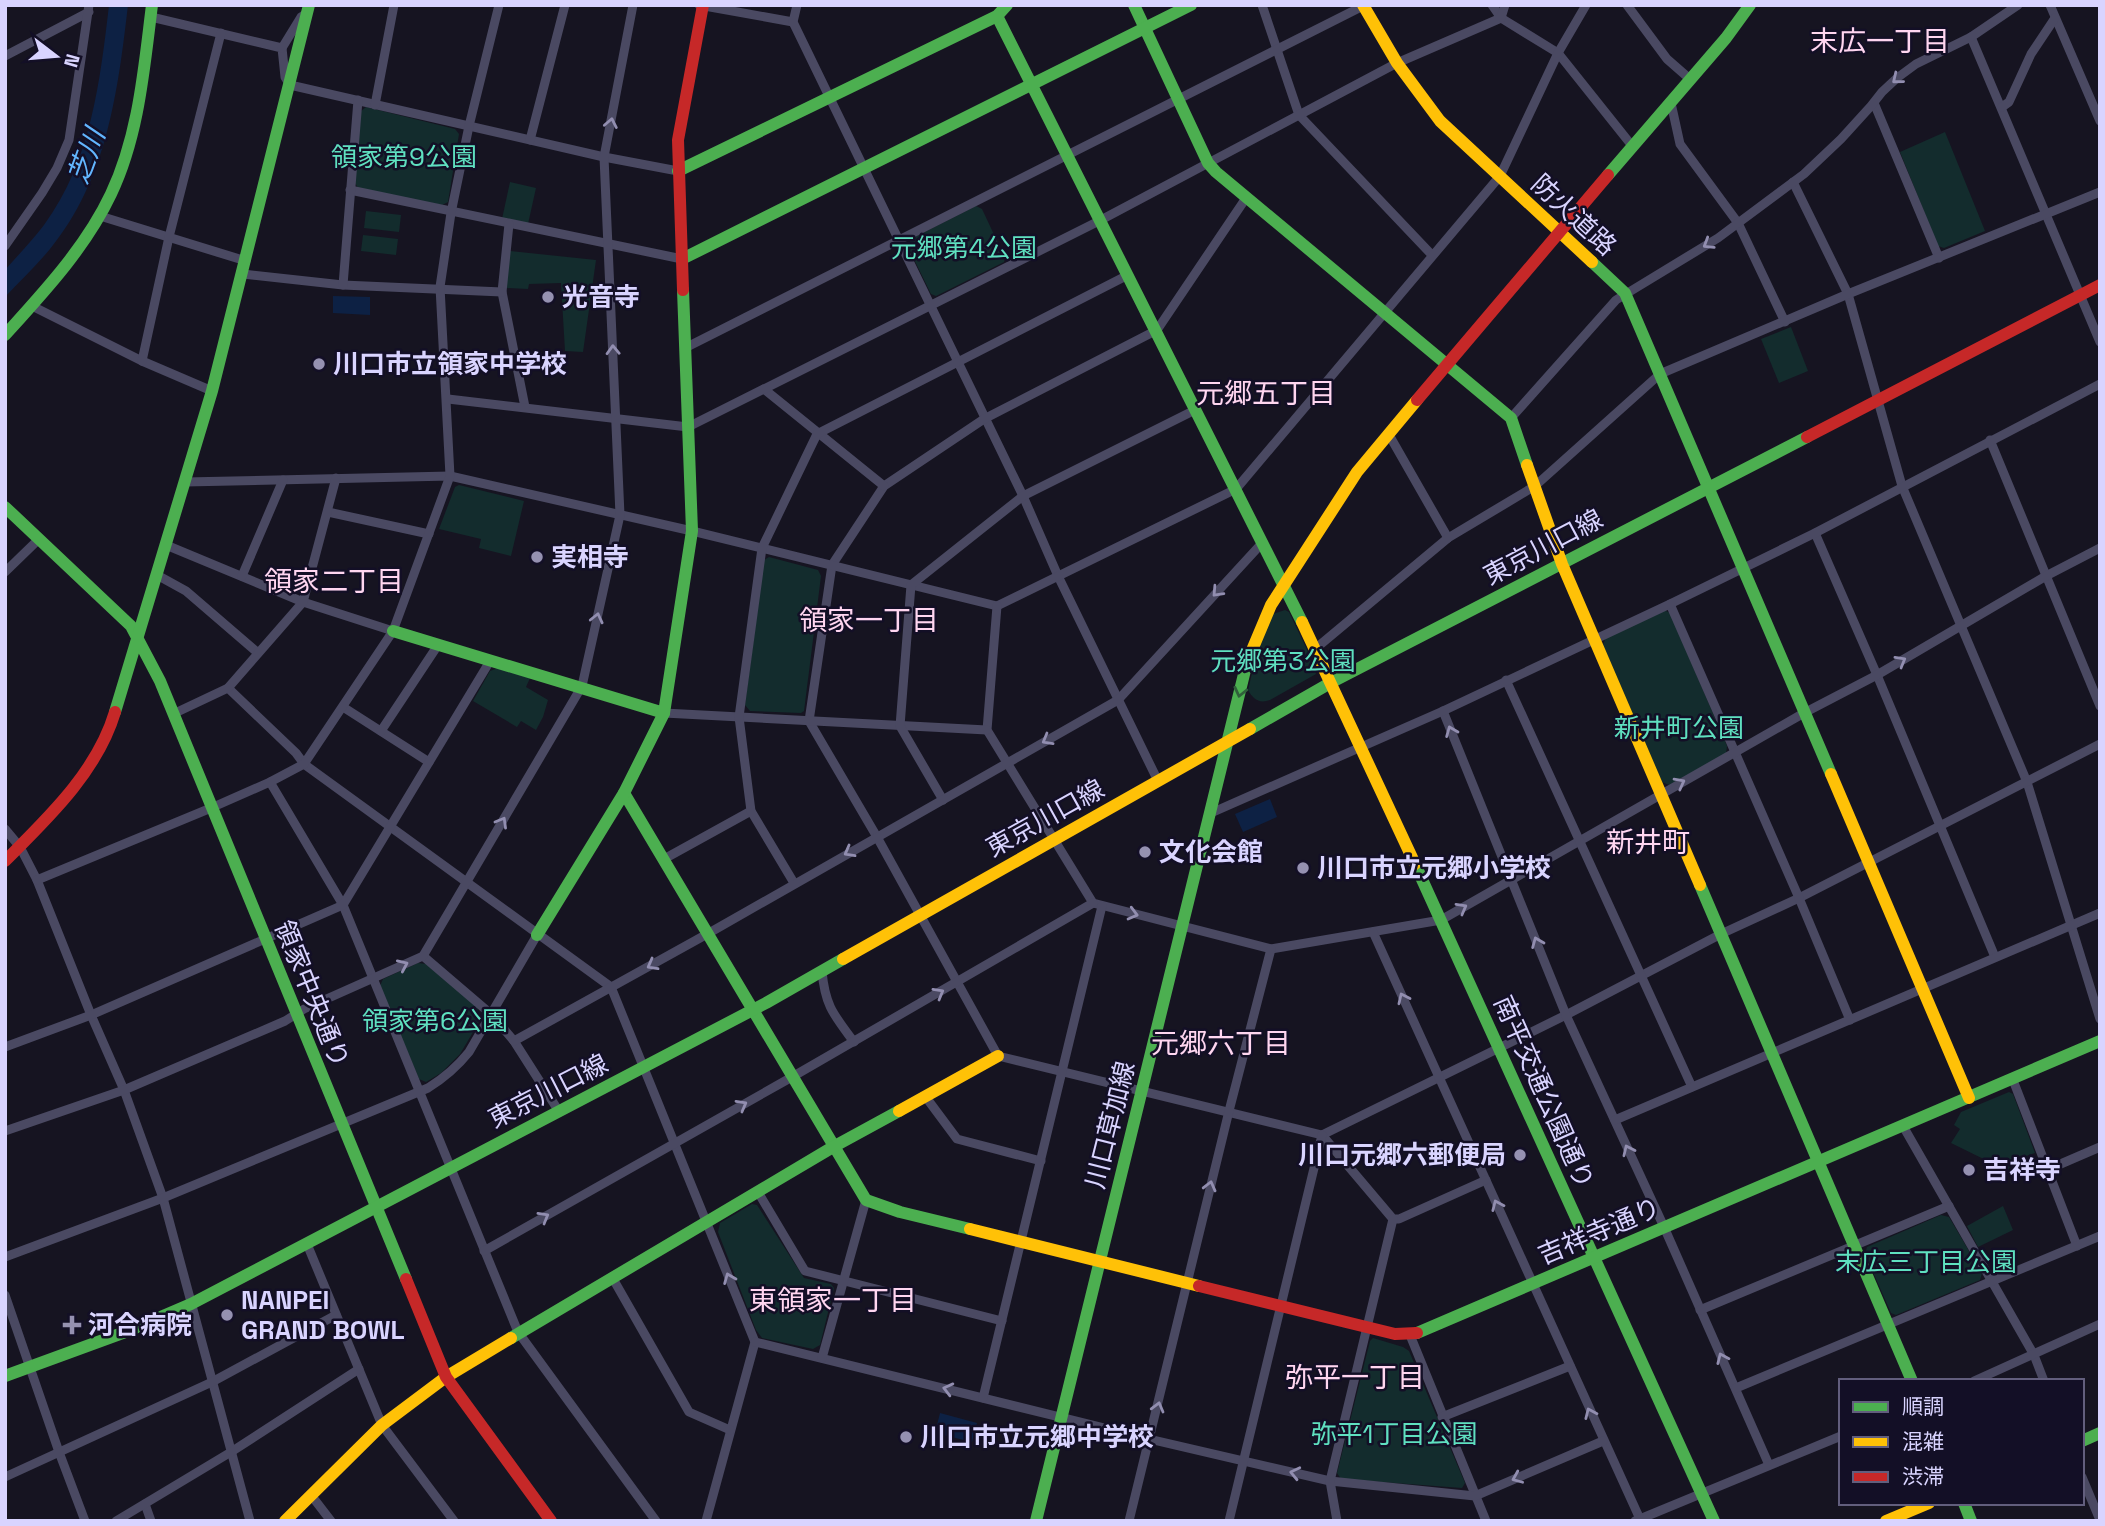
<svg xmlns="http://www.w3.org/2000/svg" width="2105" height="1526" viewBox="0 0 2105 1526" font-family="'Space Grotesk','Noto Sans JP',sans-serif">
	<rect width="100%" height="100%" fill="#161421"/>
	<g fill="#132c2d">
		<path d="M366,107l89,22 4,5 -11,68 -6,3 -83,-16 -5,-7 6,-70z"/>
		<path d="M1945,132l40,99 -41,17 -6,-2 -38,-94z"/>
		<path d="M510,182l26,6 -8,36 -26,-5z"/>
		<path d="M976,206l6,3 23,49 -1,4 -68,34 -5,-2 -23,-47 3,-8z"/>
		<path d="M366,211l35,4 -2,17 -35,-4z"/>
		<path d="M363,235l35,4 -2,16 -35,-4z"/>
		<path d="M510,251l86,9 -13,92 -18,-1 -4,-68 -32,1 -1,5 -22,-1z"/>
		<path d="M1791,327l17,44 -29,12 -18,-44z"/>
		<path d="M459,485l65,16 -13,55 -32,-8 2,-9 -42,-10 16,-42z"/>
		<path d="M769,557l49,13 3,6 -17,135 -3,2 -51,-2 -5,-6 19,-145z"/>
		<path d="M1285,610l4,2 22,46 -1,1 6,15 -46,26c-11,4 -17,-1 -22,-10l10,-42 15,-34z"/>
		<path d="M1664,610l6,3 57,133 -1,8 -57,31 -7,-3 -59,-137 3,-8z"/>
		<path d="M498,668l32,10 -4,9 22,13 -5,17 -7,13 -15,-9 -4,6 -44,-26 17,-30z"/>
		<path d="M418,963l8,1 51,41 2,17 -19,32 -19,19 -15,9 -7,-3 -39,-93 3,-7z"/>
		<path d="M2009,1092l4,2 22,59 -23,8 -4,10 -57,-28 9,-14 -6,-4 7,-13z"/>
		<path d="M752,1204l5,1 47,73 27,6 3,4 -14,57 -7,4 -51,-11 -6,-8 -38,-98 2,-9z"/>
		<path d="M2003,1206l10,24 -35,17 -11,-21z"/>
		<path d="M1941,1215l8,2 33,56 -2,7 -84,35 -5,-2 -26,-59 2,-7z"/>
		<path d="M1373,1338l30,9 6,4 56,132 -3,5 -121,-9 -4,-6 33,-132z"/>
	</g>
	<g fill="#0d2144">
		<path d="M109,5h19c-10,86 -21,175 -78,244 -14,17 -30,32 -45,48v-27c13,-15 27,-29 39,-45 47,-64 56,-143 65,-220z"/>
		<path d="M333,296l37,1v18l-37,-2z"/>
		<path d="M1270,799l7,18 -34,15 -8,-18z"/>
		<path d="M940,1413l37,10 -5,19 -37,-9z"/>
	</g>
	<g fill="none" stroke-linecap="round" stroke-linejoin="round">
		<g stroke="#4a4962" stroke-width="9">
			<path d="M699,5l94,17"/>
			<path d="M797,5l-4,17 230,474 35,80 100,205"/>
			<path d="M1262,5l37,110 133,140"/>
			<path d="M1492,5l9,13 57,35 75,94"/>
			<path d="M1627,5l40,54 24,21"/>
			<path d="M2050,5l50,116"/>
			<path d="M151,17l131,31 3,29 5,8 314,72 74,14"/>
			<path d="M1971,37l129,305"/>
			<path d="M282,48l19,-31 6,-4"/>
			<path d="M5,56l84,-44"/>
			<path d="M1671,103l9,41 58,79 47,99"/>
			<path d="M1874,103l65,155"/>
			<path d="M375,105l19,-100"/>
			<path d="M2002,107l7,-5 22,-48 24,-36"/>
			<path d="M530,140l35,-135"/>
			<path d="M1793,182l55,112 54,192 125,296 73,237"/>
			<path d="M350,190l332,69"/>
			<path d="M1246,198l-89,132 -173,89 -100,67 -52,79 -23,156 68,116 121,219 324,79 244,-120 155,-81 78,-36 301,-154"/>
			<path d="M100,216l146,45"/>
			<path d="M509,224l-7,68 23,115"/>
			<path d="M5,246l37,-53 15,-25 12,-28 20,-135"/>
			<path d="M243,274l100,11 159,7"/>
			<path d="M343,285l15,-185"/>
			<path d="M32,306l110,55 70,30"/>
			<path d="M685,348l678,-342"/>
			<path d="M142,361l27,-124 52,-204"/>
			<path d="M764,389l120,97"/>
			<path d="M448,399l240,28 411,-206 298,-158 104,-45 4,-13"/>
			<path d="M1511,418l105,-118 102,-62 86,-64 37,-35 30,-33 11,-14 15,-14 19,-14 55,-27 47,-32"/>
			<path d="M1388,433l60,105"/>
			<path d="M1990,440l110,266"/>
			<path d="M185,482l265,-6 242,55 305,75 239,-117 264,-313 58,-123 28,-48"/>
			<path d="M328,512l101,22"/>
			<path d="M1815,533l62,142 118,282"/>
			<path d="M166,545l137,57 90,29"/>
			<path d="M5,572l34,-33"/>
			<path d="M157,575l29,16 72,62"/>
			<path d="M242,576l41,-96"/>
			<path d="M1670,604l129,294 51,122"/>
			<path d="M997,606l-10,124 106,173 178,46 170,-29 363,-207 73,-38 169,-99 54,-28"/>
			<path d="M1315,649l133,-111 87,-52 125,-112 188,-80 252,-102"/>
			<path d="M1506,680l186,407"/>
			<path d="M228,688l68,65 8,11 307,223 144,355 -49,179"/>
			<path d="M343,707l86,55"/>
			<path d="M1443,711l123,304 98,212 105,238"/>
			<path d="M664,713l323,17"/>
			<path d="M173,714l55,-26 75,-86 33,-124"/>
			<path d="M381,731l57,-86"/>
			<path d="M270,782l73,123 175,427 138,189"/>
			<path d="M943,800l-43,-74 11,-141 112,-89 172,-86"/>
			<path d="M1211,813l232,-102 227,-107 145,-71 285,-149"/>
			<path d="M5,829l15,18 17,33 54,135 33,75 39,108 87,323"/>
			<path d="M664,859l87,-48"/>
			<path d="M37,880l174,-72 59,-26 34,-18 89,-133 57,-155 -10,-189 11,-74 18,-87 30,-121"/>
			<path d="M794,883l-43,-72 -12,-94 23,-169 55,-114 311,-159"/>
			<path d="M1373,932l267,587"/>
			<path d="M423,956l69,59 22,26 44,69"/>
			<path d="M822,971c3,35 12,44 32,71"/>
			<path d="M514,1041l195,-108 409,-233 145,-158"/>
			<path d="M5,1047l86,-32 252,-110 147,-244"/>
			<path d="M2013,1080l64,166"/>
			<path d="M925,1096l32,43 84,22"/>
			<path d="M1615,1120l485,-207"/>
			<path d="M1903,1126l131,229 10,26"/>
			<path d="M5,1131l119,-41 161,-69 19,-12 119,-53 159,-270 38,-171 -16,-358 29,-152"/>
			<path d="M1322,1135l71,84h6l87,-39"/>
			<path d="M2049,1169l51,-22"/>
			<path d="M758,1192l47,79 197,50"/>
			<path d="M307,1244l75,181 72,96"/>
			<path d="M484,1251l308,-174 301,-174"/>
			<path d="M5,1257l158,-59 265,-110c16,-10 29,-21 41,-36l68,-117"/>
			<path d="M612,1277l77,135 41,18"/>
			<path d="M5,1295l54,157 26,69"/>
			<path d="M1700,1310l249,-104"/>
			<path d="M1410,1335l76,186"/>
			<path d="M755,1342l394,97 181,42 145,15 128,-55"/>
			<path d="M822,1358l44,-158"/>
			<path d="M1974,1381l126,-57"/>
			<path d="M1736,1388l364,-152"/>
			<path d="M983,1398l119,-492"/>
			<path d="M1442,1417l128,-51"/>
			<path d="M5,1477l207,-95 124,-67"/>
			<path d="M2082,1477l18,43"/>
			<path d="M311,1495l20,26"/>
			<path d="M145,1504l6,17"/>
			<path d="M116,1521l115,-69 128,-83"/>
			<path d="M1129,1521l100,-410 42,-162"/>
			<path d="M1229,1521l93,-386"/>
			<path d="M1337,1521l-7,-40 63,-262"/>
			<path d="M1635,1521l206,-85"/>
		</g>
		<g stroke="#4caf50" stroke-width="12">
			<path d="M1134,5l74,158 8,9 295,246 16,47"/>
			<path d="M997,16l305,606"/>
			<path d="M678,171l319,-155 10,-11"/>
			<path d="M1608,175l118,-137 24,-33"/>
			<path d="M682,259l509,-254"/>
			<path d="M1592,262l33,31 206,481"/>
			<path d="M5,335c39,-43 81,-88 106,-141 28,-59 33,-126 41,-189"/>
			<path d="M5,507l126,119 29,55 246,598"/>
			<path d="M393,631l271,82"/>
			<path d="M115,712l97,-321 97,-386"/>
			<path d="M1250,729l82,-47 475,-245"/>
			<path d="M624,793l242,407 34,12 70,17"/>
			<path d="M1415,864l299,657"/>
			<path d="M1700,885l212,496"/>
			<path d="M537,935l87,-142 40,-80 28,-182 -9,-241"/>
			<path d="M1417,1333l683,-292"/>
			<path d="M511,1338l322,-191 66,-36"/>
			<path d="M5,1376l123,-45 63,-27 575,-301 77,-44"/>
			<path d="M2082,1441l18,-8"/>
			<path d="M1964,1503l7,18"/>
			<path d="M1036,1521l211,-859"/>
		</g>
		<g stroke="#ffc107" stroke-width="12">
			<path d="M1363,5l34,58 43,58 152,141"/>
			<path d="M1527,465l35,99 138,321"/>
			<path d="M1302,622l113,242"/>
			<path d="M1247,662l24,-57 86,-133 60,-72"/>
			<path d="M1831,774l138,324"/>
			<path d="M843,959l407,-230"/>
			<path d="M899,1111l99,-55"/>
			<path d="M970,1229l229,57"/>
			<path d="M285,1521l97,-96 64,-48 65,-39"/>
			<path d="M1886,1521l43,-18"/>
		</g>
		<g stroke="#c62828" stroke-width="12">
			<path d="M683,290l-5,-150 25,-135"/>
			<path d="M1417,400l191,-225"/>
			<path d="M1807,437l293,-152"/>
			<path d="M5,861c43,-43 92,-89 110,-149"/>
			<path d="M406,1279l40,98 105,144"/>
			<path d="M1199,1286l196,48 22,-1"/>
		</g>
	</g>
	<defs><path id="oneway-chevron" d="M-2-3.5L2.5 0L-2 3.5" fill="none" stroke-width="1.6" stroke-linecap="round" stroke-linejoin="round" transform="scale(1.75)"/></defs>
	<g stroke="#928eb0">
		<use href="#oneway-chevron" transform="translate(1897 79) rotate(141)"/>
		<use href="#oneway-chevron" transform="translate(611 123) rotate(-79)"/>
		<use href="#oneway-chevron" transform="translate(1708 244) rotate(148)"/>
		<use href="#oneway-chevron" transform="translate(613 350) rotate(-92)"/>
		<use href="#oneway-chevron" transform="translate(1217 592) rotate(133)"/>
		<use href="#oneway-chevron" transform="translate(597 618) rotate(-77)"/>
		<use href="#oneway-chevron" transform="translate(1901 661) rotate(-30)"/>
		<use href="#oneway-chevron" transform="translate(1451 731) rotate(-112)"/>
		<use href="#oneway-chevron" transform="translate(1047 740) rotate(150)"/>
		<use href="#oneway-chevron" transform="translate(1680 783) rotate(-28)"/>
		<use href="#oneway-chevron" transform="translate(502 822) rotate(-60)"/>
		<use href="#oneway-chevron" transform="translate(849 852) rotate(151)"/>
		<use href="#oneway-chevron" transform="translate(1462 908) rotate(-29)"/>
		<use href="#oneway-chevron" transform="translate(1133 914) rotate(15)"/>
		<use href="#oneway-chevron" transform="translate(1537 942) rotate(-112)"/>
		<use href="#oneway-chevron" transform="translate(403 965) rotate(-24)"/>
		<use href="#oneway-chevron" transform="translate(652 965) rotate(151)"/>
		<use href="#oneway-chevron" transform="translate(939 993) rotate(-30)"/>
		<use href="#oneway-chevron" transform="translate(1403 998) rotate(-115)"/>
		<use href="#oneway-chevron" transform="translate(742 1105) rotate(-29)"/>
		<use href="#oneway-chevron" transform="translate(1628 1150) rotate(-115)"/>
		<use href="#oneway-chevron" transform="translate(1210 1186) rotate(-76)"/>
		<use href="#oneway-chevron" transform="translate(1497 1205) rotate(-114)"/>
		<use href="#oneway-chevron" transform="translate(544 1217) rotate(-30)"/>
		<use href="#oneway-chevron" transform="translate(729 1278) rotate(-112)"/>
		<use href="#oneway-chevron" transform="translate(1722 1358) rotate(-114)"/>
		<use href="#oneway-chevron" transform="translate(948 1389) rotate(-166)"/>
		<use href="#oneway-chevron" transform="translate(1158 1407) rotate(-75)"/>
		<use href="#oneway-chevron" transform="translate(1590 1413) rotate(-114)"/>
		<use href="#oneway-chevron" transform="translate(1295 1473) rotate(-167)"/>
		<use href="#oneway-chevron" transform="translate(1517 1478) rotate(157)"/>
	</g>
	<use stroke="#305f3b" href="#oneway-chevron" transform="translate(1240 692) rotate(103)"/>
	<g fill="#9591b1" stroke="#130f26" stroke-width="2.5">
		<circle cx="548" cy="297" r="7"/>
		<circle cx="319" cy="364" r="7"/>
		<circle cx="537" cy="557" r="7"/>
		<circle cx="1145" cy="852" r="7"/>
		<circle cx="1303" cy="868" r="7"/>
		<circle cx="1520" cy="1155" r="7"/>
		<circle cx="1969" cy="1170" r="7"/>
		<circle cx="227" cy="1315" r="7"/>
		<path d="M68.5 1314.5h7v7h7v7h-7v7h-7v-7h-7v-7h7z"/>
		<circle cx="906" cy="1437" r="7"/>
	</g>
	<g text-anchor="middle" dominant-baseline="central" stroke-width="5" stroke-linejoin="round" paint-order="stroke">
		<g font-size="26" fill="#5fe0c0" stroke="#130f26">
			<text x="404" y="157">領家第9公園</text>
			<text x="964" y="248">元郷第4公園</text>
			<text x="1283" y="661">元郷第3公園</text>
			<text x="1679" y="728">新井町公園</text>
			<text x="435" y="1021">領家第6公園</text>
			<text x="1926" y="1262">末広三丁目公園</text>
			<text x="1394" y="1434">弥平1丁目公園</text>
		</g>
		<g font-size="26" fill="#d9d4ff" stroke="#130f26">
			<text transform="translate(1574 215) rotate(43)">防火道路</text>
			<text transform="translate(1543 547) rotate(-28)">東京川口線</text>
			<text transform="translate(1045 818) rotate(-29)">東京川口線</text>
			<text transform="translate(312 994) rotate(68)">領家中央通り</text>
			<text transform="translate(548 1091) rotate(-27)">東京川口線</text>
			<text transform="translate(1544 1092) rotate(66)">南平交通公園通り</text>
			<text transform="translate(1110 1125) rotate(-76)">川口草加線</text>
			<text transform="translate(1599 1231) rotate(-23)">吉祥寺通り</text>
		</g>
		<g font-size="26" font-weight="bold" fill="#d9d4ff" stroke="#130f26" text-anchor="start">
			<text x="562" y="297">光音寺</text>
			<text x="333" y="364">川口市立領家中学校</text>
			<text x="551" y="557">実相寺</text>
			<text x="1159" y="852">文化会館</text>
			<text x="1317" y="868">川口市立元郷小学校</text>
			<text x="1506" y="1155" text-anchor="end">川口元郷六郵便局</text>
			<text x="1983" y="1170">吉祥寺</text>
			<text x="241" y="1300">NANPEI<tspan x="241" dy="30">GRAND BOWL</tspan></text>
			<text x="88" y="1325">河合病院</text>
			<text x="920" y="1437">川口市立元郷中学校</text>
		</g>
		<g font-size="28" fill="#ffd6f0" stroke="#130f26">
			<text x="1880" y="41">末広一丁目</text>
			<text x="1266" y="393">元郷五丁目</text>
			<text x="334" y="581">領家二丁目</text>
			<text x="869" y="620">領家一丁目</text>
			<text x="1648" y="842">新井町</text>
			<text x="1221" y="1043">元郷六丁目</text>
			<text x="833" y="1300">東領家一丁目</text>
			<text x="1355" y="1377">弥平一丁目</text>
		</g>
		<g font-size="28" font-style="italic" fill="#62b6ff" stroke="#130f26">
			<text transform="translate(86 156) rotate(-70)">芝川</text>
		</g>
	</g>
	<rect width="2105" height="1526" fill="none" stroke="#d9d4ff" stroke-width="14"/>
	<rect x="1839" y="1379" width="245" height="126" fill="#130f26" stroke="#625e7d" stroke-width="2"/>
	<rect x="1853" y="1402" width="35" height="10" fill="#4caf50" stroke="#625e7d" stroke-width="2"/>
	<text x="1902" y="1414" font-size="21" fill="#d9d4ff">順調</text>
	<rect x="1853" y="1437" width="35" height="10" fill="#ffc107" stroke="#625e7d" stroke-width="2"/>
	<text x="1902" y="1449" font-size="21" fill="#d9d4ff">混雑</text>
	<rect x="1853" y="1472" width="35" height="10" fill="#c62828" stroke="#625e7d" stroke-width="2"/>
	<text x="1902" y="1484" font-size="21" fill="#d9d4ff">渋滞</text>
	<g transform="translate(56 56) rotate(106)" stroke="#130f26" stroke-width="5" paint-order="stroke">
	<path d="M0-5L12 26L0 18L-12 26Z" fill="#d9d4ff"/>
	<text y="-10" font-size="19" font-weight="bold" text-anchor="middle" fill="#d9d4ff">N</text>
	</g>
</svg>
